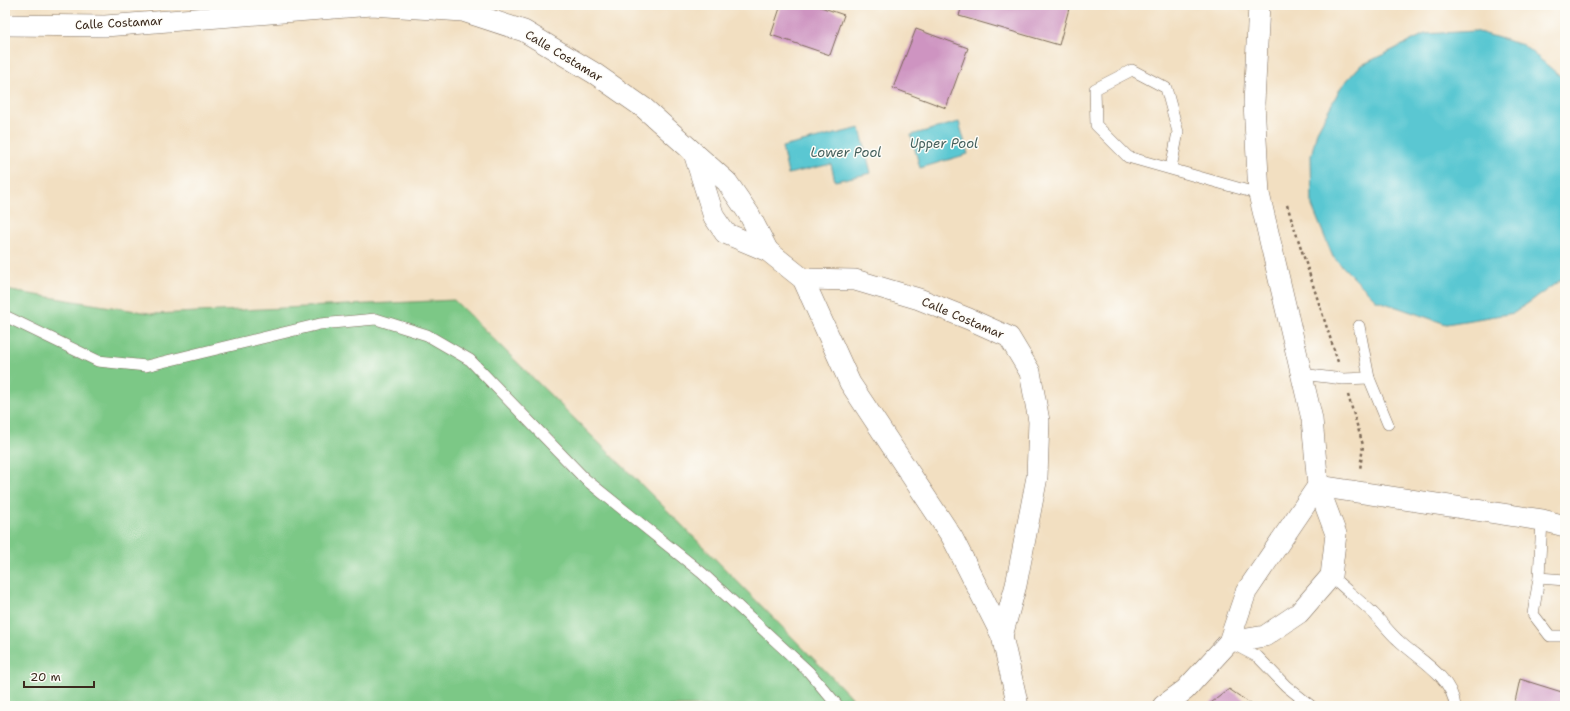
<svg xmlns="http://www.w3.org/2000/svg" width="1570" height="711" viewBox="0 0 1570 711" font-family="'Shantell Sans',sans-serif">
	<rect width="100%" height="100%" fill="#fdfcf7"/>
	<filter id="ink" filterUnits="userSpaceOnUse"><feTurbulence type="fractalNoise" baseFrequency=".025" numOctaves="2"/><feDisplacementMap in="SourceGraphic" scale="8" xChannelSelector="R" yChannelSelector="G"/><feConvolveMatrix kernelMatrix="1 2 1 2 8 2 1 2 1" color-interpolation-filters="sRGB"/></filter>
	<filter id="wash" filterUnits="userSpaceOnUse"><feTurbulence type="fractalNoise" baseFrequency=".012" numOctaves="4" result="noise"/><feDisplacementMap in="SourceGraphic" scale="16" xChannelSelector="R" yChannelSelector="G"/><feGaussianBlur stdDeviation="0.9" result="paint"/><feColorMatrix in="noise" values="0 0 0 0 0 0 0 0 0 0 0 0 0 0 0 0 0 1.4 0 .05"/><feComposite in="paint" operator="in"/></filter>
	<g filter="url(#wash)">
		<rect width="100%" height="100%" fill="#f2dfc1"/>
		<path fill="#7cc886" stroke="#5c7952" d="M5,290l150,24 299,-14 207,204 199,202h-855z"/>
		<g fill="#5ac7d2" stroke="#4a7878">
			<path d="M1475,31l48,14 42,35v197l-51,36 -68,11 -70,-24 -43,-43 -21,-51 -1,-50 6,-25 24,-44 19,-21 65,-32z"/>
			<path d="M959,122l9,32 -48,14 -9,-33z"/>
			<path d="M860,128l11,45 -36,8 -4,-17 -43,10 -6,-27z"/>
		</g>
		<g id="blocks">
			<g fill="#ce94c1">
				<path d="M781,5h34l29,10 -14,40 -59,-20z"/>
				<path d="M962,5h108l-11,40 -100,-29z"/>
				<path d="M916,29l52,19 -22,60 -53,-20z"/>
				<path d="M1520,679l45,14v13h-51z"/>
				<path d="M1229,689l25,17h-47z"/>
			</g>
		</g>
	</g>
	<g filter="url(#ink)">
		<use href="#blocks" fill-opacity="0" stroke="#7b6957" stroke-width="1"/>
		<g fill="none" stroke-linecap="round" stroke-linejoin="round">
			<g stroke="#7b6957" stroke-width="12">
				<g id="service">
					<path d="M1171,168l7,-36 -12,-44 -34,-18 -37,19 1,36 32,32 131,37"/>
					<path d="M5,316l93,45 48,5 174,-42 56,-5 51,16 43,25 115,119 117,94 107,99 29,34"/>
					<path d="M1301,374l42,5 26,-1 -10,-52"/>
					<path d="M1369,378l19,46"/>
					<path d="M1542,520l-3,58 -6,36 17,22h15"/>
					<path d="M1331,576c14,13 28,24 42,37 9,9 16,19 25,27 20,19 54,36 57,66"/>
					<path d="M1539,578l26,2"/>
					<path d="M1231,643l27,14 28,29 25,20"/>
				</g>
			</g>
			<g stroke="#7b6957" stroke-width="22">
				<g id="minor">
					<path d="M5,25l100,1 267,-21 91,6 61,20 70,42 50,35 83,74 22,32 19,37"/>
					<path d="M694,153l20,64 11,16 43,18 35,28 47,104 102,154 50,99 16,70"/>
					<path d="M803,279l52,1 64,19 50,20 40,18 21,35 9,49 -2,56 -21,108 -14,51"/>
					<path d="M1318,486l224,34 23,6"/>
					<path d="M1229,642l36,-6 34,-23 32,-37 5,-42 -18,-48 -6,-67 -53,-225 -5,-91 5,-98"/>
					<path d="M1163,706l22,-16 44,-48 17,-50 72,-106"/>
				</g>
			</g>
			<g stroke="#7b6957" stroke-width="2.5" stroke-dasharray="3 3" stroke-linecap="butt">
				<path d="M1287,205l51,157"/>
				<path d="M1348,395l15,50 -3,25"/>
			</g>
			<use href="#service" stroke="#fff" stroke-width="11"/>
			<use href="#minor" stroke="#fff" stroke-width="21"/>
		</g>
	</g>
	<g text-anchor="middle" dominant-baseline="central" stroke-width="3" stroke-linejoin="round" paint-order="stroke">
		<g font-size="12" fill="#3b2a1e" stroke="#fdfcf7">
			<text transform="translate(119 23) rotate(-3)">Calle Costamar</text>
			<text transform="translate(564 56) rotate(31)">Calle Costamar</text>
			<text transform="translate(963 318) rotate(23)">Calle Costamar</text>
		</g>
		<g font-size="13" font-style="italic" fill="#46615d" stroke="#fdfcf7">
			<text x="944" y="143">Upper Pool</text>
			<text x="846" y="152">Lower Pool</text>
		</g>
	</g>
	<rect width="1570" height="711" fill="none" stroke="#fdfcf7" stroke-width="20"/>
	<path d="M24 681v6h70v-6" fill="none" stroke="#3b2a1e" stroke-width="2"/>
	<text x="30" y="681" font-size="12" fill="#3b2a1e" stroke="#fdfcf7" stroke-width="3" paint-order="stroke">20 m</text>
</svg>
